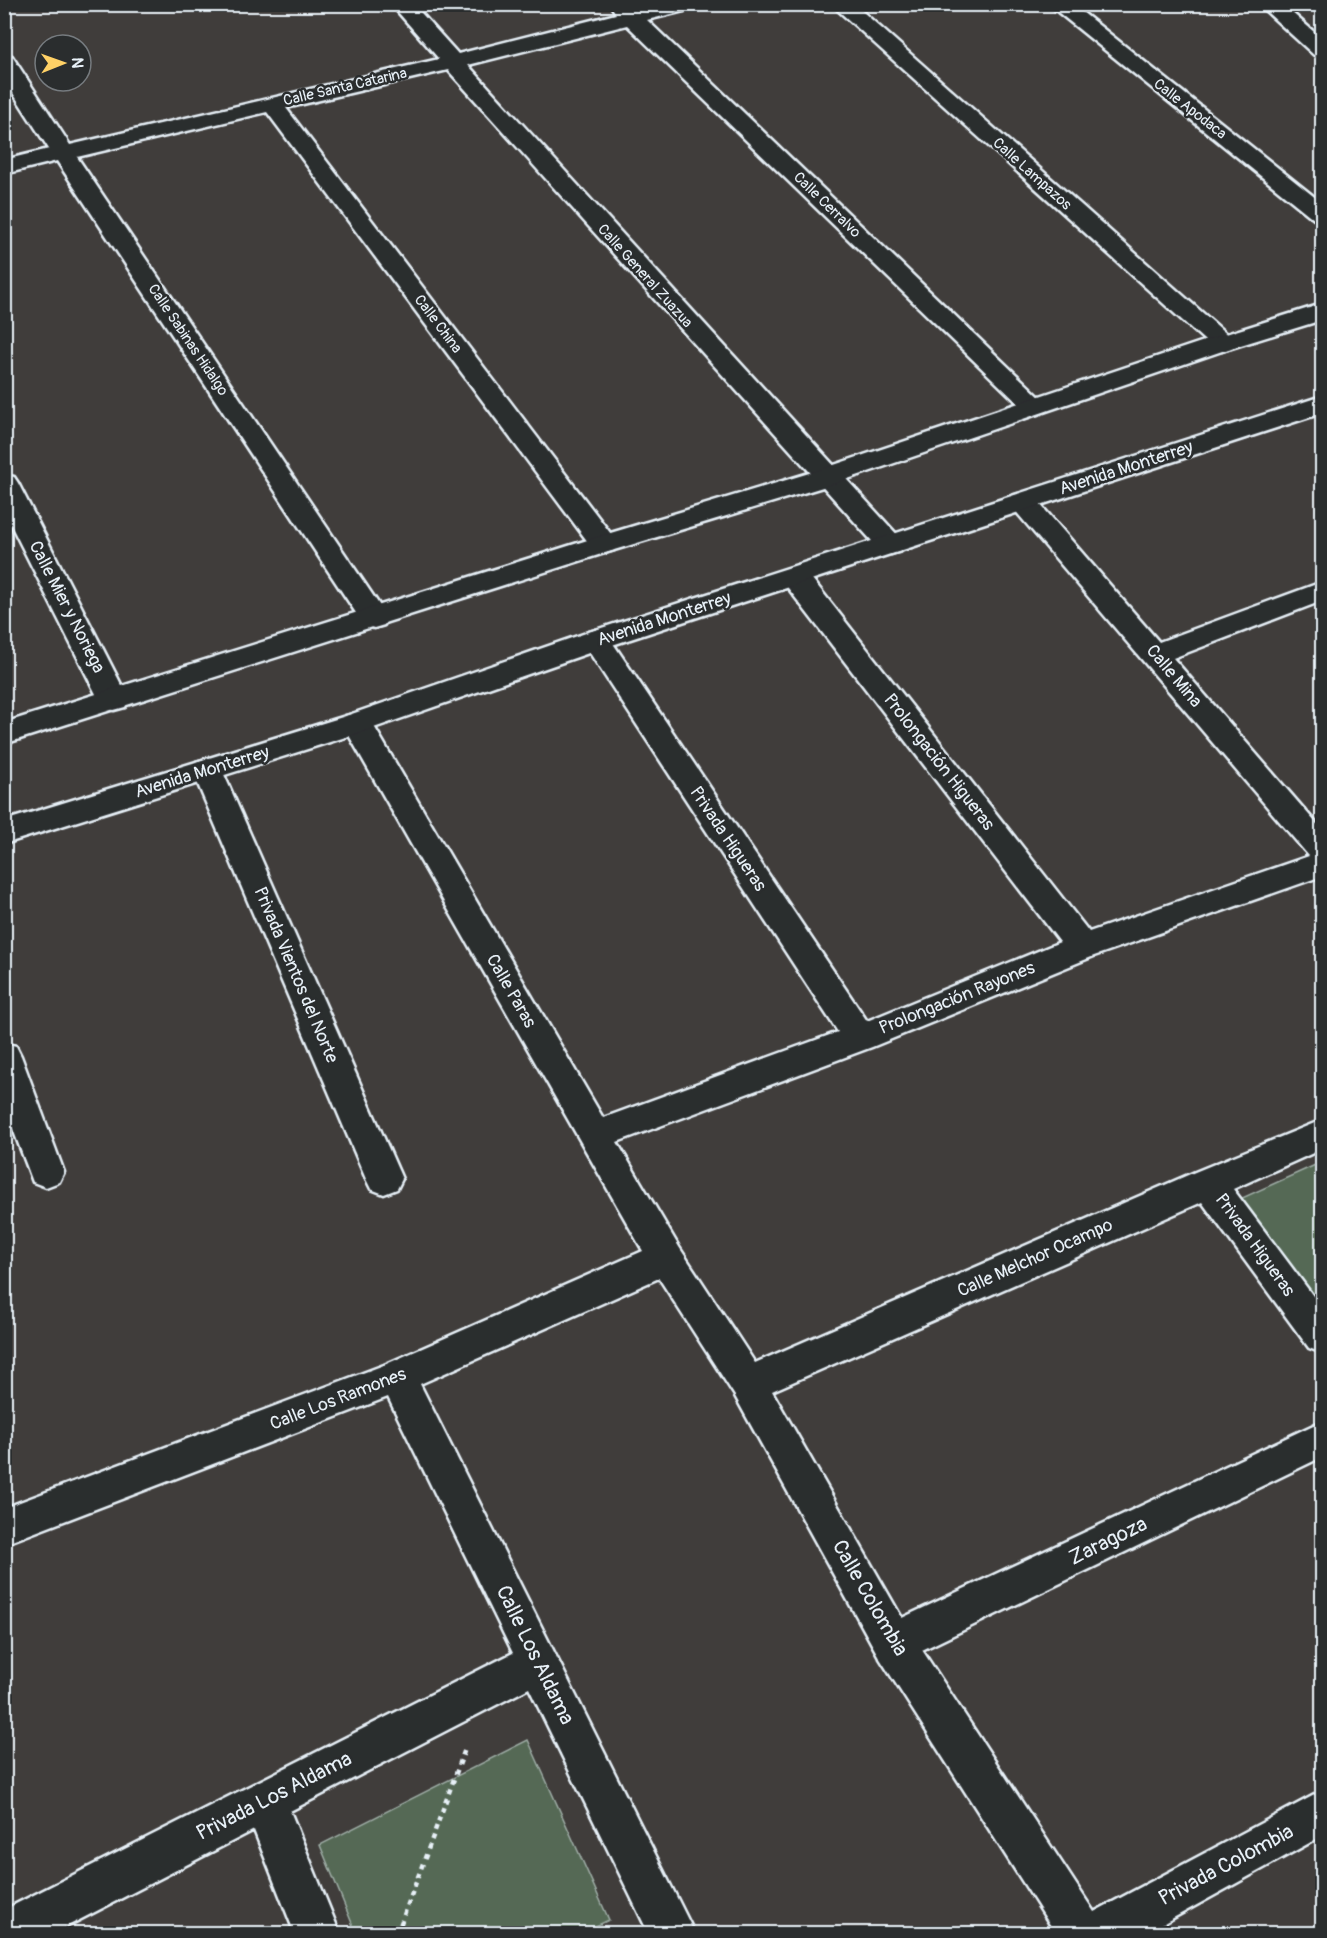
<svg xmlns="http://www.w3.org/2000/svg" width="1327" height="1938" viewBox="0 0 1327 1938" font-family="Pangolin,sans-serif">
	<rect width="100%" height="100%" fill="#403d3b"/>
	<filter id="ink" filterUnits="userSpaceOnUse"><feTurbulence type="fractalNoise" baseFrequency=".0167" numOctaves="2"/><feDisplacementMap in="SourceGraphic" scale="12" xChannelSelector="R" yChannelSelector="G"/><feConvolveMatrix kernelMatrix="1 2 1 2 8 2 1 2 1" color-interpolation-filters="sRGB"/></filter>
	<g filter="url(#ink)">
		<g fill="#556955" stroke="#9eada6" stroke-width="1.5">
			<path d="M1322,1162v148l-82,-111z"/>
			<path d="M528,1740l81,180 -28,13h-225l-36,-88z"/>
		</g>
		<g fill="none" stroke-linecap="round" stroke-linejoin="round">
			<g stroke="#e8f1f8" stroke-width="5">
				<g id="street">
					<path d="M391,4h22l45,50 158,-40 -6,-10h21l5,6 20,-6h38l-2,5 -45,11 401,385 -4,6 -9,2 -9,-2 -399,-386 -159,40 433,474 4,6 -4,6 -10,3 -10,-3 -433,-481 -162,38 328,430 4,6 -4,6 -10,3 -10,-3 -327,-438 -190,45 311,461 -4,7 -10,3 -10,-3 -307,-464 -53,13v-14l45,-11 -45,-70v-25l8,2 58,89 369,-86z"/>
					<path d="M831,4h23l377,334 4,5 -4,5 -9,3 -9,-3z"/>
					<path d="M1048,4h24l250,199v18l-8,-2z"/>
					<path d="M1258,4h24l40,35v17l-8,-1z"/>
					<path d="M4,475l10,2 4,6 111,217 -4,7 -11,3 -11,-3 -4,-7 -95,-189z"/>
					<path d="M1023,493l10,3 126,146 163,-60v19l-149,57 149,172v46l-228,80 -222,91 -255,95 62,105 76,116 440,-191 127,-52v29l-89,40 89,119v45l-13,-5 -107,-146 -430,189 130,227 420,-197v36l-400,193 172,262 228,-121v45l-178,98h-88l-177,-277 -144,-261 -76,-118 -239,106 275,550h-46l-120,-246 -239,123 50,123h-45l-41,-104 -202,104h-48v-24l509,-257 -125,-256 -384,147v-36l380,-143 259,-114 -301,-528 4,-7 11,-3 11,3 235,402 235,-86 -252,-385 -5,-7 5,-7 10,-3 10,3 261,388 193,-79 -275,-358 -4,-7 4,-7 10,-2 10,2 284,362 220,-76 -296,-348 -4,-6 4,-6z"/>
					<path d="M207,759l11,3 4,8 180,409 -5,10 -13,5 -13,-5 -5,-10 -174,-409 4,-8z"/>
					<path d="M4,1043l12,3 5,10 43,116 -5,10 -13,5 -13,-5 -29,-77z"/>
				</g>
			</g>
			<g stroke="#e8f1f8" stroke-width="5">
				<g id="secondary">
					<path d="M1322,304v16l-91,28 -395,135 -222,67 -610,194v-21l590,-185 222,-67 397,-133z"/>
					<path d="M1322,396v17l-716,234 -238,83 -364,114v-23l342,-105 240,-83z"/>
				</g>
			</g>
			<path stroke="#e8f1f8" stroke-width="4.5" stroke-dasharray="5 5" stroke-linecap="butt" d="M397,1934l68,-185"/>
			<use href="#street" fill="#2a2d2e" fill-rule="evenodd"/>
			<use href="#secondary" fill="#2a2d2e" fill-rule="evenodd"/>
		</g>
	</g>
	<g text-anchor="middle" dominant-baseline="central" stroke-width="5" stroke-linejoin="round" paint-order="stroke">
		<g font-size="15" fill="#e8f1f8" stroke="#2a2d2e">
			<text transform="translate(345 87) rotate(-13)">Calle Santa Catarina</text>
			<text transform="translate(1190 109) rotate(38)">Calle Apodaca</text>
			<text transform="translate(1032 174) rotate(42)">Calle Lampazos</text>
			<text transform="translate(827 205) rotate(44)">Calle Cerralvo</text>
			<text transform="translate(645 276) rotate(48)">Calle General Zuazua</text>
			<text transform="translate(438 324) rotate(53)">Calle China</text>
			<text transform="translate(188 340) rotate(56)">Calle Sabinas Hidalgo</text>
		</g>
		<g font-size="18" fill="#e8f1f8" stroke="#2a2d2e">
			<text transform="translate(1126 468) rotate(-18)">Avenida Monterrey</text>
			<text transform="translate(67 607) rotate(63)">Calle Mier y Noriega</text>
			<text transform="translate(664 619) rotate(-18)">Avenida Monterrey</text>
			<text transform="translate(1174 676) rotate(50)">Calle Mina</text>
			<text transform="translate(939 762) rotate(52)">Prolongación Higueras</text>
			<text transform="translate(202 772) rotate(-17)">Avenida Monterrey</text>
			<text transform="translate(728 839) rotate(56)">Privada Higueras</text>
			<text transform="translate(296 975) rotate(67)">Privada Vientos del Norte</text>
			<text transform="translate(511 991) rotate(60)">Calle Paras</text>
			<text transform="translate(957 998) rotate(-22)">Prolongación Rayones</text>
			<text transform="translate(1255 1245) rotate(54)">Privada Higueras</text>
			<text transform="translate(1035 1258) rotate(-24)">Calle Melchor Ocampo</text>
			<text transform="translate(338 1399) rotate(-21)">Calle Los Ramones</text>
		</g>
		<g font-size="21" fill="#e8f1f8" stroke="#2a2d2e">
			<text transform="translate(1108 1541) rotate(-26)">Zaragoza</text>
			<text transform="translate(870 1598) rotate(60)">Calle Colombia</text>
			<text transform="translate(535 1655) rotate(64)">Calle Los Aldama</text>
			<text transform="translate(274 1796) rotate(-27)">Privada Los Aldama</text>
			<text transform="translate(1226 1865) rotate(-28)">Privada Colombia</text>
		</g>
	</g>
	<rect width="1327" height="1938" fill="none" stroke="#2a2d2e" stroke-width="24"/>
	<rect x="12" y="12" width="1303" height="1914" fill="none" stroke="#e8f1f8" stroke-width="2" filter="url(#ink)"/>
	<g transform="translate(63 63) rotate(89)"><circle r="28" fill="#2a2d2e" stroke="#767b7f" stroke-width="1.5"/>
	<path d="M0-4.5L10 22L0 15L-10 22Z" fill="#ffd166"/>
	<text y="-9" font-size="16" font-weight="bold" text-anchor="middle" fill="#e8f1f8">N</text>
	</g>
</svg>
